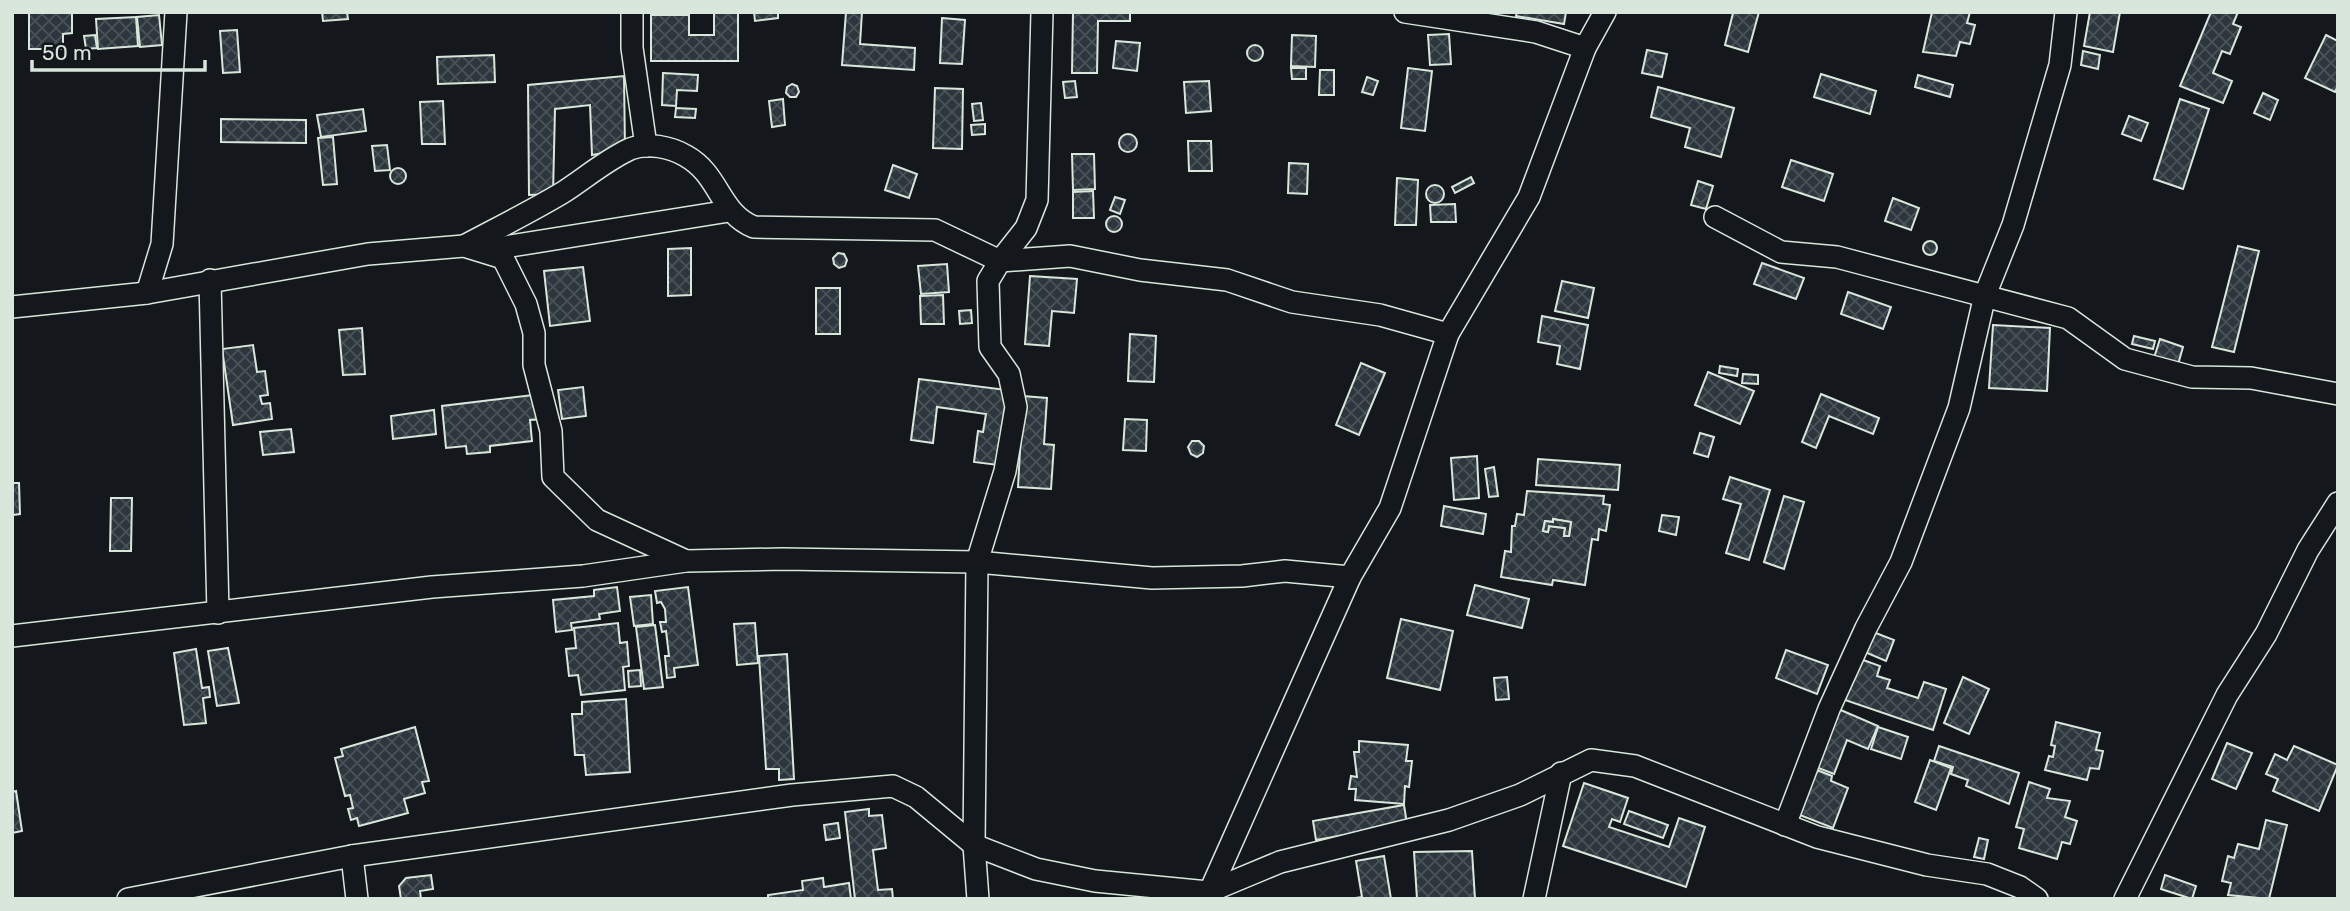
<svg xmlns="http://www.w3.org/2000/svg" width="2350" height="911" viewBox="0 0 2350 911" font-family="Rubik,sans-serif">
	<defs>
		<pattern id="building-cross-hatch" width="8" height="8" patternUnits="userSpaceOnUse" patternTransform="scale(1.75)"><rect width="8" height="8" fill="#2c363c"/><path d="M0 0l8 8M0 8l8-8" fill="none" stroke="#4a5358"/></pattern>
	</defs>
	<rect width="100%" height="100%" fill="#14181c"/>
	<g fill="url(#building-cross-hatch)" stroke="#d8e6dc" stroke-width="2" fill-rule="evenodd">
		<path d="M29,12l43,1v20l-9,1v15h-34z"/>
		<path d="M322,12h25l1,7 -25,2z"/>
		<path d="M714,12h24v49h-87v-46h38v20h25z"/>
		<path d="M754,12h24v6l-23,3z"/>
		<path d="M846,12h16l-2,32 55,4 -1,22 -72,-5z"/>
		<path d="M1073,12h57v9h-32l-1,52h-25z"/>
		<path d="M1517,12h49l-2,12 -48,-8z"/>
		<path d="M1731,12h28l-11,40 -23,-7 8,-32z"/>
		<path d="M1932,12h38l-3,11 8,2 -5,19 -10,-2 -4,14 -33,-4z"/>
		<path d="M2090,12h30l-7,40 -29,-6z"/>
		<path d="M2211,12h27l-5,12 8,3 -11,27 -8,-3 -9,22 19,8 -9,22 -43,-17z"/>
		<path d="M159,15l3,30 -22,2 -3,-30z"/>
		<path d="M136,17l2,29 -40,3 -2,-30z"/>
		<path d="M942,18l23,2 -3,44 -22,-1z"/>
		<path d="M237,30l3,42 -17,1 -3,-42z"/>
		<path d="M1449,34l2,30 -21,1 -2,-30z"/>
		<path d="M95,35l2,13 -11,1 -2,-13z"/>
		<path d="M1292,35l24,1 -1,31 -24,-1z"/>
		<path d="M2326,35l12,6v45l-3,6 -30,-14z"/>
		<path d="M1116,41l24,2 -3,28 -24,-3z"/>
		<circle cx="1255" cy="53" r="8"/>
		<path d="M1647,50l20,4 -5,23 -20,-4z"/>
		<path d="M2083,51l17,4 -2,14 -17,-4z"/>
		<path d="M494,55l1,27 -57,2 -1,-27z"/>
		<path d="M1291,68h15v11h-14z"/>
		<path d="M1408,68l24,3 -7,60 -24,-3z"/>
		<path d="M1320,70h14v25h-15z"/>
		<path d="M663,73l35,2 -1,16 -20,-1 -1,16 -14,-1z"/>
		<path d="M1821,74l55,17 -6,23 -56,-17z"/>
		<path d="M1918,75l35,10 -3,12 -35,-10z"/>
		<path d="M624,76l1,73 -33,6 -2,-50 -35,4 -2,85 -24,1 -1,-110z"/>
		<path d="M1367,77l11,4 -5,14 -11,-3z"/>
		<path d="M1075,81l2,16 -12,1 -2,-16z"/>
		<path d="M1209,81l2,30 -25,2 -2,-31z"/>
		<path d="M792,84l5,2 2,6 -3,5h-6l-4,-4 1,-6z"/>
		<path d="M1658,87l76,21 -13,49 -36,-10 5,-19 -39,-11z"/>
		<path d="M935,88l28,1 -1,60 -29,-1z"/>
		<path d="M2263,93l15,7 -8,20 -16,-7z"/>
		<path d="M783,99l2,26 -13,2 -3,-26z"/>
		<path d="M2180,99l29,10 -26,80 -29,-10z"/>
		<path d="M443,101l2,43h-23l-2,-42z"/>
		<path d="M981,103l2,17 -9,1 -2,-17z"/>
		<path d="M676,108l20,1 -1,9 -20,-1z"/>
		<path d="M363,109l3,22 -45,6 -4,-22z"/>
		<path d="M2129,116l19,7 -7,18 -19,-7z"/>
		<path d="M221,119l85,1v23l-85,-1z"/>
		<path d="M985,124v10l-13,1 -1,-10z"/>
		<circle cx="1128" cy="143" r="9"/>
		<path d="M333,137l4,47 -14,1 -5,-47z"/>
		<path d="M1188,141h23l1,30h-23z"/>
		<path d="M387,145l3,25 -15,1 -3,-25z"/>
		<path d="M1072,154h22l1,35 -22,1z"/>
		<path d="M1791,160l42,14 -9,27 -42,-14z"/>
		<path d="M1289,163l19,1 -1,30 -19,-1z"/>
		<path d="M893,165l24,9 -8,24 -24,-8z"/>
		<circle cx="398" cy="176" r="8"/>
		<path d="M1471,177l3,6 -19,10 -3,-6z"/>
		<path d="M1397,178l21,2 -2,45h-21z"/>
		<path d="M1698,181l15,5 -7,23 -15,-4z"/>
		<circle cx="1435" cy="194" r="9"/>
		<path d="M1093,191l1,27h-21v-26z"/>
		<path d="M1115,197l10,3 -5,14 -10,-4z"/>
		<path d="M1893,198l26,10 -8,22 -26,-9z"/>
		<path d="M1455,204l1,18h-25l-1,-17z"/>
		<circle cx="1114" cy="224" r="8"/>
		<circle cx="1930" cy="248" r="7"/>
		<path d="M2238,246l21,5 -25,101 -22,-5z"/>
		<path d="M691,248v47l-23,1v-47z"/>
		<path d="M838,253l6,1 3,6 -2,6 -6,2 -5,-4 -1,-6z"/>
		<path d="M1762,263l42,15 -8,21 -42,-15z"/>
		<path d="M947,264l2,28 -28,2 -3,-28z"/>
		<path d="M583,267l7,54 -40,5 -6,-55z"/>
		<path d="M1030,276l47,3 -3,34 -22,-2 -3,35 -24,-2z"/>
		<path d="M1562,281l32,7 -6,30 -33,-7z"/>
		<rect x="816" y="288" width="24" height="46"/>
		<path d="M1848,292l43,15 -8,22 -42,-15z"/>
		<path d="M943,295l1,29h-23l-1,-28z"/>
		<path d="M971,310l1,13 -12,1 -1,-13z"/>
		<path d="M1542,316l46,9 -8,44 -23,-5 3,-18 -22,-4z"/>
		<path d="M1993,325l57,3 -3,63 -58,-3z"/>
		<path d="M362,328l3,46 -22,1 -4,-45z"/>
		<path d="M1130,334l26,2 -2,46 -26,-1z"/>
		<path d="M2134,336l21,5 -2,8 -21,-5z"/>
		<path d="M2160,339l23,8 -6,21 -24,-7z"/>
		<path d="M253,345l4,27 8,-1 3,24 -8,1 2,8 8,-1 2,16 -39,6 -11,-76z"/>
		<path d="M1361,363l24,10 -26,62 -23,-10z"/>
		<path d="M1720,366l18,3 -1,7 -18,-3z"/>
		<path d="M1708,372l46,19 -14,33 -45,-19z"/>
		<path d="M1743,374l15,1v9l-16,-1z"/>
		<path d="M919,379l88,11 -9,75 -24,-3 4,-31 5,1 3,-18 -49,-7 -4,36 -22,-3z"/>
		<path d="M583,387l3,29 -24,3 -4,-29z"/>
		<path d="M541,394l3,25 -14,1 2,21 -42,5v6l-23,2 -1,-8 -20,2 -4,-42z"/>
		<path d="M1821,394l58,24 -6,16 -44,-18 -13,32 -14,-6z"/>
		<path d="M1023,396l24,2 -3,46 10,1 -3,44 -33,-2z"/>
		<path d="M434,410l2,24 -43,5 -2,-23z"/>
		<path d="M1125,419l22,1 -1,31 -23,-1z"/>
		<path d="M291,429l3,23 -31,3 -3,-23z"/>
		<path d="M1700,433l14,4 -6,20 -14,-4z"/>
		<path d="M1192,441h7l5,5 -1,7 -6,4 -6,-3 -3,-7z"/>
		<path d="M1477,456l2,42 -25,2 -3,-42z"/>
		<path d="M1538,459l82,6 -2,25 -82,-5z"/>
		<path d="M1494,467l4,29 -9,1 -4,-28z"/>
		<path d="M1730,477l40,13 -21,70 -23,-7 15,-49 -18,-5z"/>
		<path d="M12,483h7l1,31 -8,1z"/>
		<path d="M1527,491l77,5 -1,8 7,1 -4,26 -7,-2 -1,11 -6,-1 -7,46 -32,-5 -1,5 -51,-8 4,-26 6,1 1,-26h3l2,-12 7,1zM1553,519l18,3 -2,14h-5l1,-8 -16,-2 -1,6 -5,-1 2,-10 8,1z"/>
		<path d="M1784,496l20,6 -20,67 -20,-7z"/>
		<path d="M111,498h21l-1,53h-21z"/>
		<path d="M1444,506l42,8 -3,20 -42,-8z"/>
		<path d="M1662,515l17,2 -3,18 -17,-4z"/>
		<path d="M1553,519l18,3 -2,14h-5l1,-8 -16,-2 -1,6 -5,-1 2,-10 8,1z"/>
		<path d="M1475,585l54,14 -7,29 -55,-13z"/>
		<path d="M617,587l3,24 -21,3 1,5 -29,4 1,7 -16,2 -3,-32 41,-4v-6z"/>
		<path d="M688,587l10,78 -24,3 1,9 -8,1 -2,-22h4l-3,-25 -4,1 -2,-10h6l-1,-13 -4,-7 -4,1 -2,-12z"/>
		<path d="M651,595l2,29 -19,2 -4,-29z"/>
		<path d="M1401,619l52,12 -13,59 -53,-12z"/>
		<path d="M618,623l2,20 7,-1 2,24 -6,1 2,23 -44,5 -3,-20 -9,1 -3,-27 10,-1 -2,-20z"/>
		<path d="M755,623l3,40 -21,2 -3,-41z"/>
		<path d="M655,625l8,62 -19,2 -8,-62z"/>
		<path d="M1868,630l26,10 -8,21 -26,-11z"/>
		<path d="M228,648l11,55 -22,3 -9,-55z"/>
		<path d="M196,649l6,39 7,-1 1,10 -7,1 3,25 -22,2 -10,-72z"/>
		<path d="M1786,650l42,15 -11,29 -41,-16z"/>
		<path d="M787,654l7,125 -15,1v-11h-13l-7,-113z"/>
		<path d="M1855,657l25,9 -3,10 13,4 -3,8 31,10 6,-16 22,7 -13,41 -94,-32z"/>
		<path d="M640,670l1,16 -12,1 -1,-16z"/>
		<path d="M1507,677l2,22 -13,1 -2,-22z"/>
		<path d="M1963,677l26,12 -20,45 -25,-11z"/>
		<path d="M626,699l4,73 -44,3 -2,-20h-9l-3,-41h10v-12z"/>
		<path d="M1836,708l42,18 -10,23 -21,-9 -13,34 -21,-8z"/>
		<path d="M2056,722l44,11 -4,17 7,1 -4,18 -9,-1 -3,12 -42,-10 4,-14 4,1 2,-11 -4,-1z"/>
		<path d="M415,727l14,54 -7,1 3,11 -21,6 4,14 -49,13 -2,-8 -6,2 -3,-11 5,-1 -3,-13 -5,1 -10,-38 8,-2 -2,-7z"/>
		<path d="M1878,727l30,10 -7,22 -30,-10z"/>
		<path d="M1359,741l49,4 -2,16h6l-3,26 -4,-1 -1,18 -49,-4 1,-11h-7l2,-13 6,1 -3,-25h5z"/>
		<path d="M2227,743l25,10 -16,36 -24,-10z"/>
		<path d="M1939,746l80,27 -10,31 -43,-18 2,-6 -17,-6 2,-7 -19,-6z"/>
		<path d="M2294,746l44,19 -19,46 -46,-20 5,-12 -12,-5 9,-20 12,6z"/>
		<path d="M1930,760l21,8 -15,42 -21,-8z"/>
		<path d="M1809,767l23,9 -1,5 17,7 -15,40 -41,-16z"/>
		<path d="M2029,782l21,7 -3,9 23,3 -5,16 12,4 -7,23 -8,-2 -5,17 -38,-11 5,-19 -8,-2z"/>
		<path d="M1584,783l44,15 -8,24 -8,-3 -3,8 60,20 10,-29 26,9 -19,60 -123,-41z"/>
		<path d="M16,791l6,40 -10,2v-41z"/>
		<path d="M1404,805l3,19 -91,16 -3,-19z"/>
		<path d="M869,809v7l13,-1 4,33 -13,2 5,40 14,-1 1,10h-38l-10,-87z"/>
		<path d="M1629,811l39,14 -5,13 -39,-14z"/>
		<path d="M2266,820l21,5 -18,74 -41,-4 3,-12 -9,-2 6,-25 6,2 4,-14 21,5z"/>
		<path d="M838,823l2,15 -14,2 -2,-15z"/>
		<path d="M1979,838l9,2 -4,19 -10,-2z"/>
		<path d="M1472,851l3,48h-58l-3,-47z"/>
		<path d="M1384,856l7,43h-42l13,-2 -6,-36z"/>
		<path d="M431,875l2,14 -13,2 1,8h-20l-2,-13 7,-8z"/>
		<path d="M2165,875l31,11 -4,13 -31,-10z"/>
		<path d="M823,878l1,9 25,-4 2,16h-83v-4l35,-5 -1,-9z"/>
	</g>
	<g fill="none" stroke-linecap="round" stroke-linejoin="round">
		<g stroke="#d8e6dc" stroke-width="24">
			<g id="street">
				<path d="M632,12v36l14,98"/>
				<path d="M1405,12l131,20 49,16"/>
				<path d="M1715,217l66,35 56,5 231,61 57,41 67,18 59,1 87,16"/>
				<path d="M464,246c32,-17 66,-34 98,-53 22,-14 44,-33 68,-44 17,-7 41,-2 56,7 34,19 33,57 68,71l181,3 65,31 70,-5 70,14 87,10 65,22 88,13 68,19"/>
				<path d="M486,250l243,-39"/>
				<path d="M210,280l8,333"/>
				<path d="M147,293l15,-49 14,-232"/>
				<path d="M12,307l135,-14 221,-39 96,-8 39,12 23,46 8,29v32l17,66 2,46 44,43 89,41"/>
				<path d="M12,636l420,-49 151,-11 103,-15 96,-2 195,3 175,16 90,-2 43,-5 65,6"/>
				<path d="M1785,825l44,-116 37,-81 35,-66 58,-154 26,-113 28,-70 47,-160 6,-53"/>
				<path d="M352,856l5,43"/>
				<path d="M1207,898l143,-321 40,-69 58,-174 81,-137 56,-149 20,-36"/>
				<path d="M128,899l224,-43 440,-61 101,-9 23,11 58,48 62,24 59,12 113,11 72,-30 169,-42 71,-25 71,-35 44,6 182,71 110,28 60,9 33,13 17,12"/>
				<path d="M978,899l-4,-54 3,-283 28,-91 11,-64 -7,-33 -19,-27 -2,-66 12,-20 26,-33 11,-28 5,-188"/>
				<path d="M1534,899l27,-126"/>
				<path d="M2125,899l102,-204 39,-61 42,-84 30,-47"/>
			</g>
		</g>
		<use href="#street" stroke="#14181c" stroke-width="21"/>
	</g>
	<rect width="2350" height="911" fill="none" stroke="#d8e6dc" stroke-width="28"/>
	<path d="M32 60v10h173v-10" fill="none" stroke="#d8e6dc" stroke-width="3.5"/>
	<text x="42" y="60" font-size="21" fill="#d8e6dc" stroke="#14181c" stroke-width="5" paint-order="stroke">50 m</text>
</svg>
